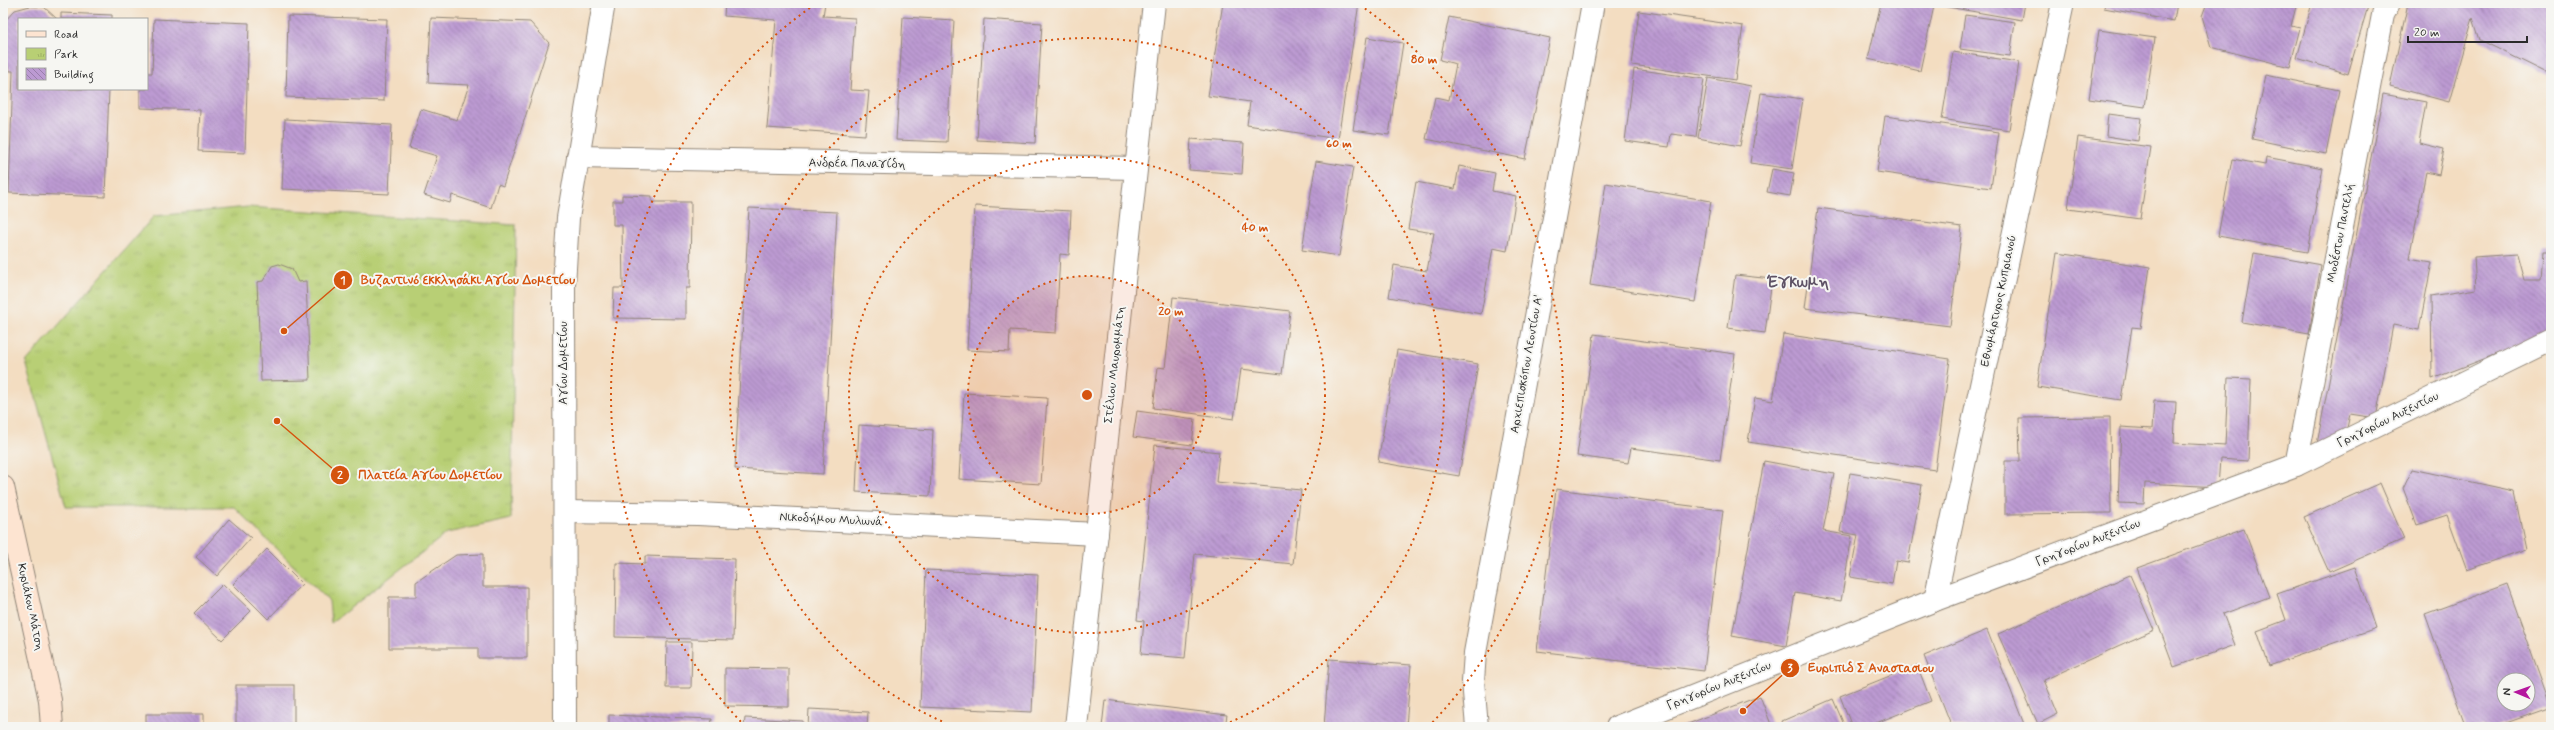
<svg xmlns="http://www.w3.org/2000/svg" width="2554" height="730" viewBox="0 0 2554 730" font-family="Mynerve,sans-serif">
	<defs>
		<pattern id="park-tufts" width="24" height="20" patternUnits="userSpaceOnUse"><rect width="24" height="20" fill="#b8cf74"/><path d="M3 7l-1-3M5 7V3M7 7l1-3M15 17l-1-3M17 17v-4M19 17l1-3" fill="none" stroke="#9eb265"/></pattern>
		<pattern id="building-back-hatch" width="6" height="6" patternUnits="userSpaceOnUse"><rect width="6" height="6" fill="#bc9ad2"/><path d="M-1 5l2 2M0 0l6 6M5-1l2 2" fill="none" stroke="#997eab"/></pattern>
	</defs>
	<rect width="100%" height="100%" fill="#f6f6f2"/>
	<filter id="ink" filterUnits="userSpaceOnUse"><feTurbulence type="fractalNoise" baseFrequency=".025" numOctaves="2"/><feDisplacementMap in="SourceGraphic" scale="8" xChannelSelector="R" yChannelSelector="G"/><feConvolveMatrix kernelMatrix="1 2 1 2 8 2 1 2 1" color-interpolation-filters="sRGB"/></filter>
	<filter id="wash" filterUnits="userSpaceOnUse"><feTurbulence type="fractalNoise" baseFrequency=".012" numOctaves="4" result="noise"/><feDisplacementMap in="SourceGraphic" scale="16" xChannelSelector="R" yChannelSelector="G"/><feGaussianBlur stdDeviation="0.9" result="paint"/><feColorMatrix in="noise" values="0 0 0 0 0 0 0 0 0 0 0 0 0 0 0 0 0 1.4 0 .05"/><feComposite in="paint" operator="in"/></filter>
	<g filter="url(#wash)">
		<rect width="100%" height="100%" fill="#f3ddc1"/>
		<path fill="url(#park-tufts)" stroke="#727d50" d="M248,207l268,18 -5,294 -64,14 -116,90 -2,-22 -95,-94h-168l-40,-145 128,-146z"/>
		<g id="blocks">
			<g fill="url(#building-back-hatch)" fill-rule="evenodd">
				<path d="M725,3h100l-2,13 32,2 -5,72 19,1 -4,44 -98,-7 9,-108 -52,-4z"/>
				<path d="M1223,3h136l-21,136 -91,-14 3,-23 -42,-6z"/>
				<path d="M1881,3h40l13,3 -14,65 -52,-12z"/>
				<path d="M1943,3h82l-3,17 -80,-14z"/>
				<path d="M2105,3h72l-3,18 -70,-13z"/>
				<path d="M2207,3h90l-6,23 9,2 -10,39 -79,-20 -9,-31z"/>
				<path d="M2312,3h57l-21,71 -51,-16z"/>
				<path d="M2408,3h143v72l-71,-35 -7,-22 -24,84 -59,-16z"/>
				<path d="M30,6l14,1 13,12h-38v70h90l-4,108 -96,-4 4,-122h-3l-7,-16v-32l12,-13z"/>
				<path d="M1639,11l104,15 -8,54 -103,-15z"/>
				<path d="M61,13l51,2v4h-51z"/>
				<path d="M1965,15l50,7 -5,34 -50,-7z"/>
				<path d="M288,16l99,3 -3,82 -98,-4z"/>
				<path d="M903,17l51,3 -7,122 -51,-2z"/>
				<path d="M1449,17l101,21 -25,121 -99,-20 9,-42 14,3 7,-36 -16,-4z"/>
				<path d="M431,18l99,4 19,21 -46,143 -5,-2 -7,24 -39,-13 -2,8 -26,-8 13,-39 -28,-8 12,-39 36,11 12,-35 -41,-2z"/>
				<path d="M154,19l95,4 -4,130 -47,-2 2,-41 -60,-2v-19h7v-16h5z"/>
				<path d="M984,19l58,4 -7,120 -58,-3z"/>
				<path d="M2099,30l56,8 -10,69 -56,-8z"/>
				<path d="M1367,37l36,6 -14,92 -36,-5z"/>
				<path d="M1953,52l66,10 -10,68 -67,-11z"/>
				<path d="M1634,69l70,10 -8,58 -25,-3 -2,13 -44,-6z"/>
				<path d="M2266,75l73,15 -13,64 -74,-15z"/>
				<path d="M1708,78l43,8 -11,60 -42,-8z"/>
				<path d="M1761,93l42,6 -11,70 -42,-6z"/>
				<path d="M2383,94l43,8 -7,41 25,6 -5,26 -13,-3 -17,86 23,4 -13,68 -26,-5 -17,93 -26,-4 -4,19 -29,11z"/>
				<path d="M2108,114l33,4 -3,23 -32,-5z"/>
				<path d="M1885,116l114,16 -8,56 -114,-16z"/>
				<path d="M285,119l107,6 -3,69 -107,-5z"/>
				<path d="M2078,137l73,10 -11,72 -72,-10z"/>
				<path d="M1191,139l53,4 -2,31 -53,-4z"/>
				<path d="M2266,157l57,11 -16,84 -89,-16 14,-77 33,6z"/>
				<path d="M1316,161l37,6 -14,89 -37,-6z"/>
				<path d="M1459,166l36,7 -3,18 24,5 -9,55 -14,-3 -12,66 -92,-17 5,-32 33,6 7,-38 -26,-4 8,-47 39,7z"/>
				<path d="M1772,169l22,4 -4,23 -23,-4z"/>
				<path d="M1606,183l105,18 -16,101 -105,-17z"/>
				<path d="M622,195l30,1v6h39l-1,86h-4v31l-73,-1 1,-30h9l-1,-63h-9v-24h9z"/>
				<path d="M975,206l96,5 -2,44 -9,-1 -4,79 -46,-3 -1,22 -42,-2z"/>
				<path d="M749,208l88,4 -14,262 -88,-5z"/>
				<path d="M1818,208l144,19 -12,99 -145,-18z"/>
				<path d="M2543,252h8v81l-119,46 -1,-83 45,-7 -2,-32 43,-3 7,26h17z"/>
				<path d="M2057,253l93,14 -9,61 -9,-1 -11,73 -84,-13z"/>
				<path d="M2254,253l67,12 -12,69 -67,-12z"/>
				<path d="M279,264l13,5 6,13 8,-1 4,99 -49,1 -4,-99 6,-1 9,-15z"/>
				<path d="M1735,275l37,4 -7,54 -37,-5z"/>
				<path d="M1173,297l117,14 -8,63 -41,-5 -7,50 -81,-11 5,-41 7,1z"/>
				<path d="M1594,334l141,20 -15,106 -89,-12 -3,15 -51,-7z"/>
				<path d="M1783,334l167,25 -15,111 -187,-28 7,-44 18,3z"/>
				<path d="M1397,350l81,14 -19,112 -81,-14z"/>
				<path d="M2228,378l23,1 -3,82 -28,-2 -2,28 -73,-4 -1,21 -26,-1 3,-76 31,2 2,-28 22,1 -2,41 51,3z"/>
				<path d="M964,393l83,5 -6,86 -82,-5z"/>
				<path d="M1137,411l58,8 -3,26 -59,-8z"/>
				<path d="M2110,417l1,96 -106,1v-53h15l-1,-43z"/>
				<path d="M859,425l74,5 -3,66 -74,-4z"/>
				<path d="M1155,445l64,7 -3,30 85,8 -8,74 -98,-10 -10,104 -44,-4 3,-33 -7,-1z"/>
				<path d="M1764,461l70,13 -11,57 29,5 -11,65 -46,-8 -9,53 -54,-10z"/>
				<path d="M2412,469l102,22 12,58 -59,21 -20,-55 -30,10 -14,-37z"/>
				<path d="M1850,473l72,12 -14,78 -12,-2 -4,23 -42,-7 8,-42 -18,-3z"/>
				<path d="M2380,483l24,56 -75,33 -25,-55z"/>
				<path d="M1556,489l167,21 -19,161 -167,-20z"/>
				<path d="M229,519l22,19 -34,38 -21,-19z"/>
				<path d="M2244,529l25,68 -46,17 12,31 -61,22 -37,-99z"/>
				<path d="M267,549l35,35 -34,35 -35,-35z"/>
				<path d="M483,554v33h44v71h-49v-10h-89v-51h27v-15l40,-27z"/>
				<path d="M645,556l90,3 -2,81 -118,-3 1,-74 29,1z"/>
				<path d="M2355,567l21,61 -107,38 -12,-35 29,-11 -9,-26z"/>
				<path d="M926,570l112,5 -6,137 -112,-5z"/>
				<path d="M2130,575l24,55 -110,50 14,34 -20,10 -40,-90z"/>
				<path d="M223,584l28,27 -29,29 -28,-27z"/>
				<path d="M2507,584l44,123 -56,20h-29l-41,-113zM2504,680h24v24h-24z"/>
				<path d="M1987,630l37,94 -7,3h-65l-28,-71z"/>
				<path d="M667,642h25l-1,46h-25z"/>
				<path d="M1329,659l82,6 -5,62h-82z"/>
				<path d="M1917,665l14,36 -65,26h-14l-12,-31z"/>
				<path d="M725,668l64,1v38l-64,-1z"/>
				<rect x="236" y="685" width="58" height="42"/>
				<path d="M1760,696l12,31h-92z"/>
				<path d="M1833,699l12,28h-61l-2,-6z"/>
				<path d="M1105,700l122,15 -2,12h-123z"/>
				<path d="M809,709l59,3 -1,15h-59z"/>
				<rect x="146" y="714" width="58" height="13"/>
				<path d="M609,715l103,4 -1,8h-102z"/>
				<path d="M745,718l58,3v6h-59z"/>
			</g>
		</g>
	</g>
	<g filter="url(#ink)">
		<use href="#blocks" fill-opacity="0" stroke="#8f8476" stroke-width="1"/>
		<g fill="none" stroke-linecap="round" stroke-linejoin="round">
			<g stroke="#8f8476" stroke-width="24">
				<g id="minor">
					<path d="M578,157l558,11"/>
					<path d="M2296,465l87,-450 6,-12"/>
					<path d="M565,512l133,2 399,20"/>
					<path d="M1935,600l128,-597"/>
					<path d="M565,727l-1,-442 4,-67 36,-215"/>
					<path d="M1076,727l78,-724"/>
					<path d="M1477,727l-4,-46 2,-28 118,-650"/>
				</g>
			</g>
			<g stroke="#8f8476" stroke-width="24">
				<path id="tertiary" d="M1617,727l318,-127 361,-135 255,-125"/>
			</g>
			<g stroke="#8f8476" stroke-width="24">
				<path id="secondary" d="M3,487l47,213 2,27"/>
			</g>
			<use href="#minor" stroke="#fff" stroke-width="22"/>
			<use href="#tertiary" stroke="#fff" stroke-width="22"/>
			<use href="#secondary" stroke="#fde4d1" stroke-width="22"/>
		</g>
	</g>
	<circle cx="1087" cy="395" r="119" fill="#d5540f" fill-opacity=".12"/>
	<g fill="none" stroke="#d5540f" stroke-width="2" stroke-dasharray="2 4">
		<circle cx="1087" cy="395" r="119"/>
		<circle cx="1087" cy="395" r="238"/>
		<path d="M953 726A357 357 0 1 1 1221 726"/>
		<path d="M745 726A476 476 0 0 1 814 5M1360 5A476 476 0 0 1 1429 726"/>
	</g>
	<g text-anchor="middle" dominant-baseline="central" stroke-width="4" stroke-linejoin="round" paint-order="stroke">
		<g font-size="12" fill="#2b2b2b" stroke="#f6f6f2">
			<text transform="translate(857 164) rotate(1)">Ανδρέα Παναγίδη</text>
			<text transform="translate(2341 233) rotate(-79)">Μοδέστου Παντελή</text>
			<text transform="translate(1999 301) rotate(-78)">Εθνομάρτυρος Κυπριανού</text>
			<text transform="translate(564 363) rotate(-90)">Αγίου Δομετίου</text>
			<text transform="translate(1527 364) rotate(-80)">Αρχιεπισκόπου Λεοντίου Α'</text>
			<text transform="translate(1115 365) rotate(-84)">Στέλιου Μαυρομμάτη</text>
			<text transform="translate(2388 420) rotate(-26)">Γρηγορίου Αυξεντίου</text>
			<text transform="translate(831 520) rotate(3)">Νικοδήμου Μυλωνά</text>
			<text transform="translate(2088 543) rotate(-21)">Γρηγορίου Αυξεντίου</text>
			<text transform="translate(30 607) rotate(78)">Κυριάκου Μάτση</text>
			<text transform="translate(1719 686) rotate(-22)">Γρηγορίου Αυξεντίου</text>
		</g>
		<g font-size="16" font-weight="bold" fill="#5e5265" stroke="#f6f6f2">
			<text x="1798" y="282">Έγκωμη</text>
		</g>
	</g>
	<circle cx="1087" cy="395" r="6" fill="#d5540f" stroke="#f6f6f2" stroke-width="2"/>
	<g font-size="12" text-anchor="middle" font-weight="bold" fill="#d5540f" stroke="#f6f6f2" stroke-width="4" stroke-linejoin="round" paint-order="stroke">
		<text x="1424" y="63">80 m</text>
		<text x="1339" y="147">60 m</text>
		<text x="1255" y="231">40 m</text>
		<text x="1171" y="315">20 m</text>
	</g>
	<path fill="none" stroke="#d5540f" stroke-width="1.5" d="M284 331L343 280M277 421L340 475M1743 711L1790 668"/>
	<g fill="#d5540f" stroke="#f6f6f2" stroke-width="1.5">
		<circle cx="284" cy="331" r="4"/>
		<circle cx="277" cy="421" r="4"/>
		<circle cx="1743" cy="711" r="4"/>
		<circle cx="343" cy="280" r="10"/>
		<circle cx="340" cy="475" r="10"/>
		<circle cx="1790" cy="668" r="10"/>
	</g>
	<g font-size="12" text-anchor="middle" font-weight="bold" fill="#fff">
		<text x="343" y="284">1</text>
		<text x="340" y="479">2</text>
		<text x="1790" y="672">3</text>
	</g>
	<g font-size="13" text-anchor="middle" font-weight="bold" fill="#d5540f" stroke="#f6f6f2" stroke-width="4" stroke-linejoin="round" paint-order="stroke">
		<text x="468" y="284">Βυζαντινό εκκλησάκι Αγίου Δομετίου</text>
		<text x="430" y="479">Πλατεία Αγίου Δομετίου</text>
		<text x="1871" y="672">Ευριπιδ Σ Αναστασιου</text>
	</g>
	<rect width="2554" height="730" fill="none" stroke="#f6f6f2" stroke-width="16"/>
	<rect x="18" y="18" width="130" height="72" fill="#f6f6f2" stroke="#a5a5a2"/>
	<rect x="26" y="31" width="20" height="6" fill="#fde4d1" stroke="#a5a5a2"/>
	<text x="54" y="38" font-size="12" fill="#2b2b2b">Road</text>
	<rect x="26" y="48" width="20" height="12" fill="url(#park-tufts)" stroke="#a5a5a2"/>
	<text x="54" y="58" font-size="12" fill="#2b2b2b">Park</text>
	<rect x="26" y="68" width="20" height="12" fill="url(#building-back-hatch)" stroke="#a5a5a2"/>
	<text x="54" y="78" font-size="12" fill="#2b2b2b">Building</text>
	<g transform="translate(2516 692) rotate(272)"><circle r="19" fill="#f6f6f2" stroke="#a5a5a2"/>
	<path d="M0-3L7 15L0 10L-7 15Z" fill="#b5179e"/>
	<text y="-6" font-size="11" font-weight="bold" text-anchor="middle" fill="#2b2b2b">N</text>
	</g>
	<path d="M2408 36v6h119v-6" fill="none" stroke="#2b2b2b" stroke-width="2"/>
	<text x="2414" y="36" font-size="12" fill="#2b2b2b" stroke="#f6f6f2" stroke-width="3" paint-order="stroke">20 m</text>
</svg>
